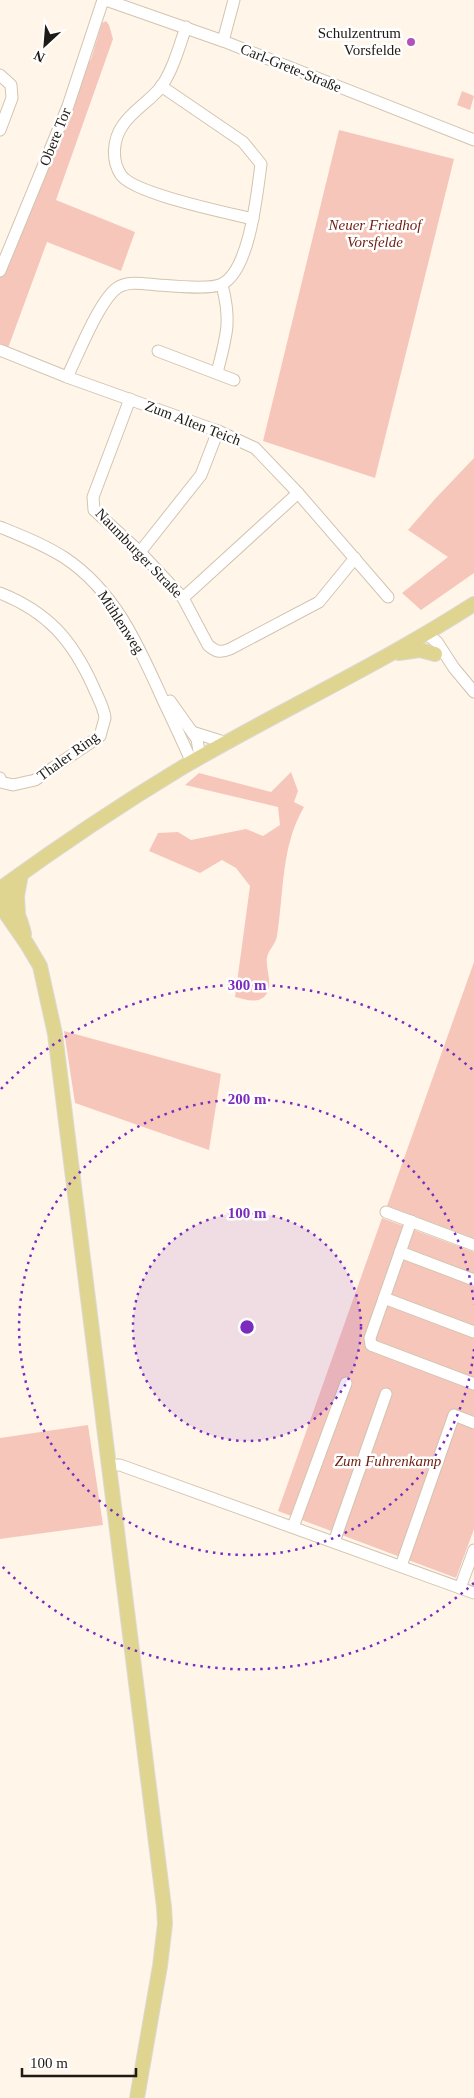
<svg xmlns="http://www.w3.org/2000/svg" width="474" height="2098" viewBox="0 0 474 2098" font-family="'Times New Roman',serif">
	<rect width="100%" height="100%" fill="#fff6e9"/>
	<g fill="#f7c6bb">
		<path d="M106,21l3,4 4,14 -57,161 79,32 -14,39 -74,-29 -39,106 -8,-4v-73l79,-195 12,-17 11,-36z"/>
		<path d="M462,91l12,5 -4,14 -13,-5z"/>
		<path d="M339,130l115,29 -79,319 -112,-37z"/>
		<path d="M474,458v115l-53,37 -19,-17 46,-36 -40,-27 27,-31z"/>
		<path d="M291,772l7,19 -4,11 10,5c-23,39 -20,85 -27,129 -1,8 -8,13 -10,21 -2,13 8,29 -3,40 -8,7 -20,2 -29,0l15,-111 -14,-18 -14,-8 -22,13 -51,-22 9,-18 20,-1 13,8 55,-11 17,7 17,-11 -2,-18 -93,-22 14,-12 72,19z"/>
		<path d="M474,962v276l-87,-32z"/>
		<path d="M64,1031l157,43 -12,76 -134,-47z"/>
		<path d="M382,1218l92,34v277l-18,49 -178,-67z"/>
		<path d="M88,1425l15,100 -103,14v-101z"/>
	</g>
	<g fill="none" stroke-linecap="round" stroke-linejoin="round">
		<g stroke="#d2c4af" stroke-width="13">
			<g id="minor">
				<path d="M106,0l117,41 251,99"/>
				<path d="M186,27c-7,20 -13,43 -25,60 -11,14 -28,23 -38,38 -10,14 -12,35 -2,50 13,19 107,38 132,44"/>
				<path d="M223,41l11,-41"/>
				<path d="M0,75l11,10 1,13 -12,32"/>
				<path d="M0,271l68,-165 35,-106"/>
				<path d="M0,350l67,27 151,54 37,17 43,45 90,104"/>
				<path d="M158,351l76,29"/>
				<path d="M217,373c9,-37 15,-50 5,-88"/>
				<path d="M67,377c11,-22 32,-76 50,-89 11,-8 29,-4 41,-3 13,1 53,5 64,-1 28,-14 35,-91 39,-120l-18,-22 -82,-56"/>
				<path d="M130,399l-37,98 1,13 46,42 43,46 25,47c8,7 12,8 22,4l89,-47 36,-44"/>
				<path d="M0,527c22,9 45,18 65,31 51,34 74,89 98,142 10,21 20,42 29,63"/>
				<path d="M140,552l61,-77 17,-44"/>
				<path d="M0,593c48,19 72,47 93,93 4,10 11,21 12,32l-5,18 -65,44 -22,5 -12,-3 -1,-4"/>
				<path d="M183,598l115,-105"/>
				<path d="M425,633l12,9 17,26 20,24"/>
				<path d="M170,701l27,38 3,19"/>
				<path d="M192,732l35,11"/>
				<path d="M386,1212l88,33"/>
				<path d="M411,1221l-41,117 1,7 103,39"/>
				<path d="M400,1252l74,28"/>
				<path d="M384,1298l90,34"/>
				<path d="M108,1465h12l354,128"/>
				<path d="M293,1527l53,-144"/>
				<path d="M334,1542l52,-148"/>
				<path d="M401,1566l53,-151 20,8"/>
				<path d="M460,1588l14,-38"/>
			</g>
		</g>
		<g stroke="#dbdad9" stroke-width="16">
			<g id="major">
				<path d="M399,653l21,-3 15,4"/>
				<path d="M0,889c59,-43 120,-84 183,-122 96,-56 198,-103 291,-163"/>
				<path d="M0,892c13,8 21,28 24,42"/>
				<path d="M0,905l27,39 13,22 15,68 109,873 1,17 -5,42 -23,132"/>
				<path d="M18,914l-1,-18 4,-22"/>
			</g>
		</g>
		<use href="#minor" stroke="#fff" stroke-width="11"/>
		<use href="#major" stroke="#dfd591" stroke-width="14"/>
	</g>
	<circle cx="247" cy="1327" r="114" fill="#7b2cbf" fill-opacity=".12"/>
	<g fill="none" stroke="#7b2cbf" stroke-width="2.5" stroke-dasharray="2.5 5">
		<circle cx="247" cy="1327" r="114"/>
		<path d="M474 1349A228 228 0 1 1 474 1305"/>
		<path d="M474 1583A342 342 0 0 1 1 1565M1 1089A342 342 0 0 1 474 1071"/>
	</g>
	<circle fill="#b251ba" stroke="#fff" stroke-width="2" cx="411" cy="42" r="5"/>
	<g text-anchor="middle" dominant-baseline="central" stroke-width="5" stroke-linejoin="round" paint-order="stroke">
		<g font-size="15" fill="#1f1a13" stroke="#fff" text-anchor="end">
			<text x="401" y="33">Schulzentrum<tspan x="401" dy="17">Vorsfelde</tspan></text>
		</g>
		<g font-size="15" fill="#1f1a13" stroke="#fff">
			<text transform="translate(291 68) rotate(22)">Carl-Grete-Straße</text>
			<text transform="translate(55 137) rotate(-68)">Obere Tor</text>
			<text transform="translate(193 423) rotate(21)">Zum Alten Teich</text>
			<text transform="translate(139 553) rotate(46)">Naumburger Straße</text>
			<text transform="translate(121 622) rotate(57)">Mühlenweg</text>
			<text transform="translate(68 756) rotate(-36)">Thaler Ring</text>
		</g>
		<g font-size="15" font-style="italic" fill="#6f1f10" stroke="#fff">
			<text x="375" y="225">Neuer Friedhof<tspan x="375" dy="17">Vorsfelde</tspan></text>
			<text x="388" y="1461">Zum Fuhrenkamp</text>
		</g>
	</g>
	<circle cx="247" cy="1327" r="8" fill="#7b2cbf" stroke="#fff" stroke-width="2.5"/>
	<g font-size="15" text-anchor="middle" font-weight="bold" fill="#7b2cbf" stroke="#fff" stroke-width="5" stroke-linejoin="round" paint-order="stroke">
		<text x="247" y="990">300 m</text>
		<text x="247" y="1104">200 m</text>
		<text x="247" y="1218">100 m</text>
	</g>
	<g transform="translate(45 45) rotate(206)" stroke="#ffffff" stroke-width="4" paint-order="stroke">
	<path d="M0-4L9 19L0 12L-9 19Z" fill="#1f1a13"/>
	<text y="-8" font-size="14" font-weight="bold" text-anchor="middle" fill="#1f1a13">N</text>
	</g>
	<path d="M22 2068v8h114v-8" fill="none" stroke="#1f1a13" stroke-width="2.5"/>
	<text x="30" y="2068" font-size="15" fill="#1f1a13" stroke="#ffffff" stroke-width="4" paint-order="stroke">100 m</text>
</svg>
